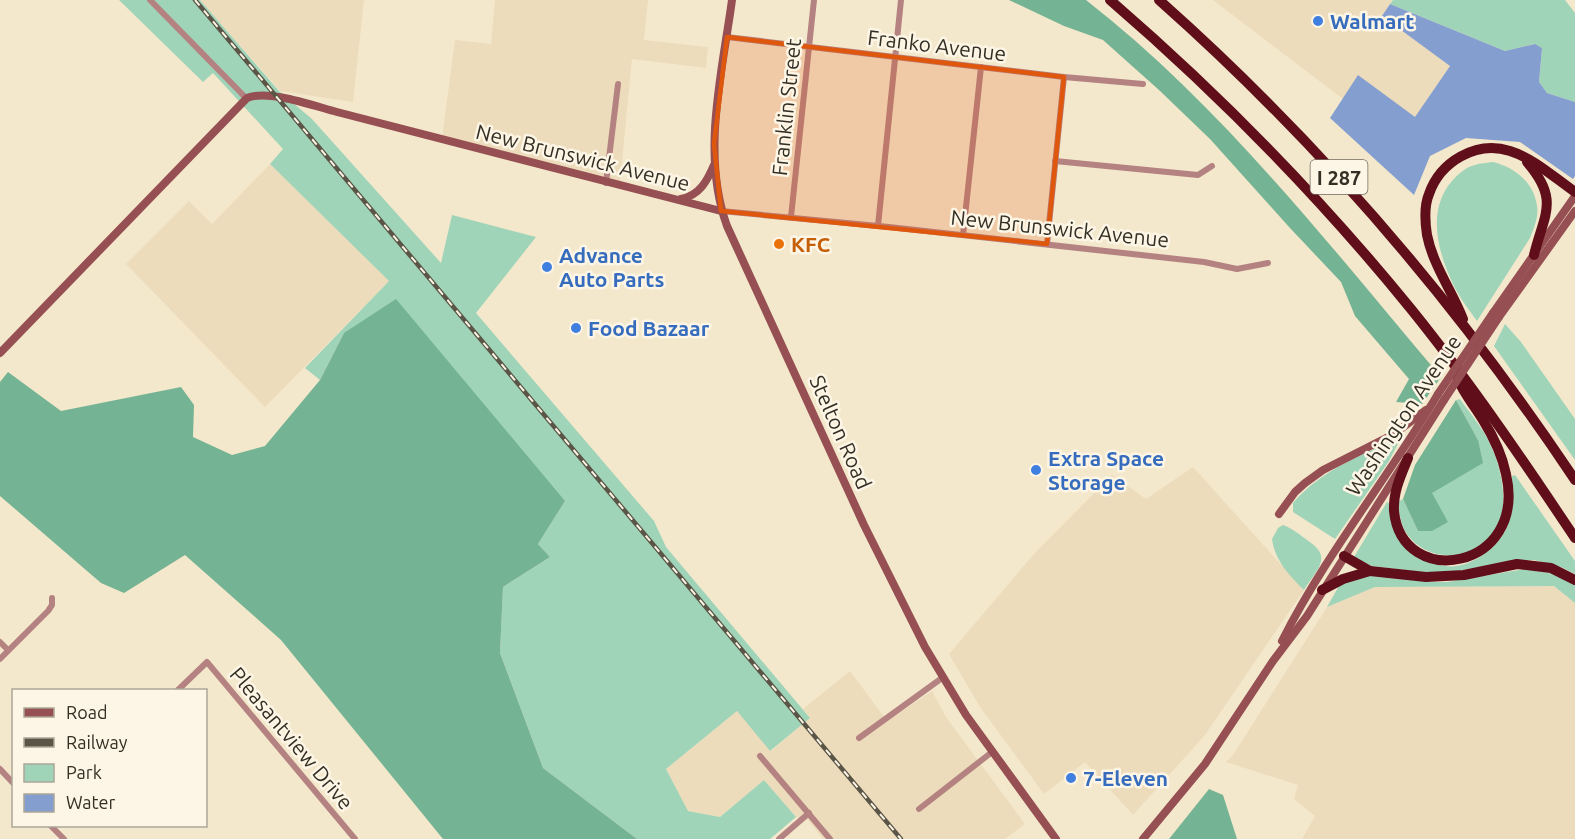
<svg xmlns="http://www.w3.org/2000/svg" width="1575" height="839" viewBox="0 0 1575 839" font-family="Ubuntu,sans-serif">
	<rect width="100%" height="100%" fill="#f4e8cc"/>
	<g fill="#ecdcbb">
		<path d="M200,0h164l-11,102 -73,-11z"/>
		<path d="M495,0h153l-4,40 64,7 -2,21 -74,-9 -12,123 -178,-44 13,-98 36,4z"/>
		<path d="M1213,0h179l-9,16 67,50 -35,52 -56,-42 -16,23z"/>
		<path d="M270,164l119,117 -124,126 -139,-143 63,-63 23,23z"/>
		<path d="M1193,467l111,123 -99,145 -72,80 -48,-53 -41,32 -64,-87 -31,-53 84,-99 79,-80 34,24z"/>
		<path d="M1554,586l21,17v236h-273l13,-23 -21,-17 4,-14 -72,-23 7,-7 94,-148 48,-20z"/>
		<path d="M850,671l37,50 45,-30 14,26 79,107 -20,15h-182l-15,-19 -12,-3 -32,-37 -44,37 -32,-6 -22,-42 71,-58 34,40 39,-33 -7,-9z"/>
	</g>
	<g fill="#a0d4b9">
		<path d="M119,0h81l79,91 33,28 129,144 11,-48 84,22 -60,76 178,208 12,26 144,171 -40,33 -33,-40 -71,58 22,42 32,6 44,-37 32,37 -26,22h-133l-94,-71 -43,-115 3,-66 47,-30 -12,-13 27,-43 -221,-168 -24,47 -15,-12 84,-87 -119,-117 13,-15 -70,-76 -10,9z"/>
		<path d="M1393,0h172l10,13v89l-28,-9 -8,-11 3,-34 -8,-4 -29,7 -115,-47z"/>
		<path d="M1493,162c21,5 41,20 44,44 2,10 -3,22 -7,32l-53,83c-8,-11 -17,-23 -23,-35 -16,-33 -28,-75 -2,-105 6,-7 14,-14 23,-16 5,-2 12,-2 18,-3z"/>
		<path d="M1505,324l16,18 54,77v41l-81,-114z"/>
		<path d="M1460,399c12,17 27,34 34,54 8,21 13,47 6,68 -15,41 -75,47 -96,8 -4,-9 -5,-18 -6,-27l5,-3 15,32 14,-38 46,-53 -22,-40z"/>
		<path d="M1402,436l-13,25 -54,78 -42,-27v-9c28,-33 71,-49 109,-67z"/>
		<path d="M1515,475l60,86v13l-14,-7 -27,-7h-14l-80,14 -69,-8 -17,-9 33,-55 3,2c1,9 0,20 5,27 4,6 13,11 18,15 7,5 14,13 22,17 26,13 63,-13 72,-36 6,-16 5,-34 5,-51z"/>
		<path d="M1283,525c9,3 17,10 24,15 27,17 10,29 -3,50 -15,-15 -29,-29 -32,-51l6,-11z"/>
		<path d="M1525,569l26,4 24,12v18l-21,-17 -179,1 -48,20 13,-23 20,-7 15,-2 52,7h20z"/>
	</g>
	<g fill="#74b393">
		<path d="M1009,0h77c136,106 244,246 355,377l-19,27 -26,-2 13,-23 -54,-63 -14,-34 -51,-54 -80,-89 -51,-49 -56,-50 -39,-14z"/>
		<path d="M396,299l169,202 -27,43 12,13 -47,30 -3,66 43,115 94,71h-194l-162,-199 -96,-85 -61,38 -23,-10 -101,-87v-114l8,-10 53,39 120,-24 13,18 -1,32 39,18 33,-9 55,-66 24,-47z"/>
		<path d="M1456,400l22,40 5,23 -51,30 16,29 -16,9h-14l-15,-32 12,-34z"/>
		<path d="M1209,789l14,6 14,44h-68z"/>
	</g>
	<path fill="#859ed0" d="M1390,4l115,47 30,-7 7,4 -3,34 8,11 28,9v74l-2,3 -53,-37 -54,-4 -36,18 -16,39 -84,-77 28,-43 57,42 35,-51 -68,-50z"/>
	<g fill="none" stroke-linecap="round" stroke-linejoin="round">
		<g stroke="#b58282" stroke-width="6">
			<path d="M150,0l96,98"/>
			<path d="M727,37l337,40 79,7"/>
			<path d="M1055,161l143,14 14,-9"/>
			<path d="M606,183l12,-99"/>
			<path d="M721,211l168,16 315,35 33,7 31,-6"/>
			<path d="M791,217l23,-217"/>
			<path d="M878,226l23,-226"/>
			<path d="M963,235l18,-168"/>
			<path d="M1047,244l17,-167"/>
			<path d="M0,642l8,8"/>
			<path d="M0,659l48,-48 4,-6v-7"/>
			<path d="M178,690l29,-28 148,177"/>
			<path d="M859,738l83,-60"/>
			<path d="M760,756l70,83"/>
			<path d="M0,769l14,15"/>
			<path d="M919,809l73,-57"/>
			<path d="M51,826l13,13"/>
			<path d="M779,839l30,-26"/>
		</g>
		<g stroke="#964f52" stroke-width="8">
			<path d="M732,0c-10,74 -31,154 -5,226l137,299 61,122 41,68 90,124"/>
			<path d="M681,199c19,-4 26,-18 33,-34"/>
			<path d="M1493,313l82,-117"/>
			<path d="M1499,317l76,-106"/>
			<path d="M0,353l247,-255c21,-9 67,8 90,14l384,99"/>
			<path d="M1279,514l16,-22 10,-9 18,-13 71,-36 32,-24"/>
			<path d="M1282,641c44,-87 106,-163 156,-247"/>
			<path d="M1143,839l62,-75 68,-103 34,-45 137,-216"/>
		</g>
		<g stroke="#5f0e1a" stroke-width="10">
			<path d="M1110,0c109,94 210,197 301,309 59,73 112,151 164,229"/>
			<path d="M1159,0c159,141 298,303 416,480"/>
			<path d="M1527,162c33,38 17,52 7,93"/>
			<path d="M1463,319c-11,-28 -30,-54 -36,-84 -2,-13 -3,-29 2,-41 11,-32 47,-54 81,-43 23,7 45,27 65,41"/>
			<path d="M1408,458c-7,17 -15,34 -14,53 8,80 134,59 112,-37 -4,-19 -13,-38 -23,-54 -9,-15 -20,-27 -26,-43"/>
			<path d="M1344,556l26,15 56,6 38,-2 53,-11 34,4 24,12"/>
			<path d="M1322,590l21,-11 27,-8"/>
		</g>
		<g stroke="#5a5546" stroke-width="4.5">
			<path id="rail" d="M195,0l706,839"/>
		</g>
		<use href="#rail" stroke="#fdf5e5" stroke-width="2" stroke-dasharray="7" stroke-linecap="butt"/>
		<g stroke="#964f52" stroke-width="8">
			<path d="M1438,394l55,-81"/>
			<path d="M1444,400l55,-83"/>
		</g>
	</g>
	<path fill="#df570d" fill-opacity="0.2" stroke="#df570d" stroke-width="4.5" stroke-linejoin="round" d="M727,37l337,40 -17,167 -326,-33 -7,-67z"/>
	<g fill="#3f7fe0" stroke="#fdf5e5" stroke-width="2">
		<circle cx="1318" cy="21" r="6"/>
		<circle cx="547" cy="267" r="6"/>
		<circle cx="576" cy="328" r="6"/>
		<circle cx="1036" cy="470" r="6"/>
		<circle cx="1071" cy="778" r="6"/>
	</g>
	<circle fill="#e8710a" stroke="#fdf5e5" stroke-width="2" cx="779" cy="244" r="6"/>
	<g text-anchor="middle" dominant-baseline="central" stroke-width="5" stroke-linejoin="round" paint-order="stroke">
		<rect fill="#fdf5e5" stroke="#706a5e" stroke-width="1.5" x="1310.5" y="160" width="57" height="34" rx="4.5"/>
		<g font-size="20" font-weight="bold" fill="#332f24">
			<text x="1339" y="177">I 287</text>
		</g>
		<g font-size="21" font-weight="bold" fill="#366cbe" stroke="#fdf5e5" text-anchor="start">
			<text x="1330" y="21">Walmart</text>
			<text x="559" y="255">Advance<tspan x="559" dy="24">Auto Parts</tspan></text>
			<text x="588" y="328">Food Bazaar</text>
			<text x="1048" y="458">Extra Space<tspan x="1048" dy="24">Storage</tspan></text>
			<text x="1083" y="778">7-Eleven</text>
		</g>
		<g font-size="21" fill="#332f24" stroke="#fdf5e5">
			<text transform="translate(937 45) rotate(7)">Franko Avenue</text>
			<text transform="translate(786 107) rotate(-84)">Franklin Street</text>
			<text transform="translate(583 157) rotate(14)">New Brunswick Avenue</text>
			<text transform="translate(1060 228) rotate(6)">New Brunswick Avenue</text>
			<text transform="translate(1403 415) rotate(-56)">Washington Avenue</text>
			<text transform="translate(841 432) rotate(66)">Stelton Road</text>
			<text transform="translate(292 738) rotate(50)">Pleasantview Drive</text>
		</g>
		<g font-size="21" font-weight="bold" fill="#c56008" stroke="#fdf5e5" text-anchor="start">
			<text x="791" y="244">KFC</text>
		</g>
	</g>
	<rect x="12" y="689" width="195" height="138" fill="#fdf5e5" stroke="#aca698" stroke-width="1.5"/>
	<rect x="24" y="708" width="30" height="9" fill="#964f52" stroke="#aca698" stroke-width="1.5"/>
	<text x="66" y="719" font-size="18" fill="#332f24">Road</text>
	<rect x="24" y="738" width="30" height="9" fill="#5a5546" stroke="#aca698" stroke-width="1.5"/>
	<text x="66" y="749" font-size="18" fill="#332f24">Railway</text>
	<rect x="24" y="764" width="30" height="18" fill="#a0d4b9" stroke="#aca698" stroke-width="1.5"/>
	<text x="66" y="779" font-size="18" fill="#332f24">Park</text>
	<rect x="24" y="794" width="30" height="18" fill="#859ed0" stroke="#aca698" stroke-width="1.5"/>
	<text x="66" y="809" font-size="18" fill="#332f24">Water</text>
</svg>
